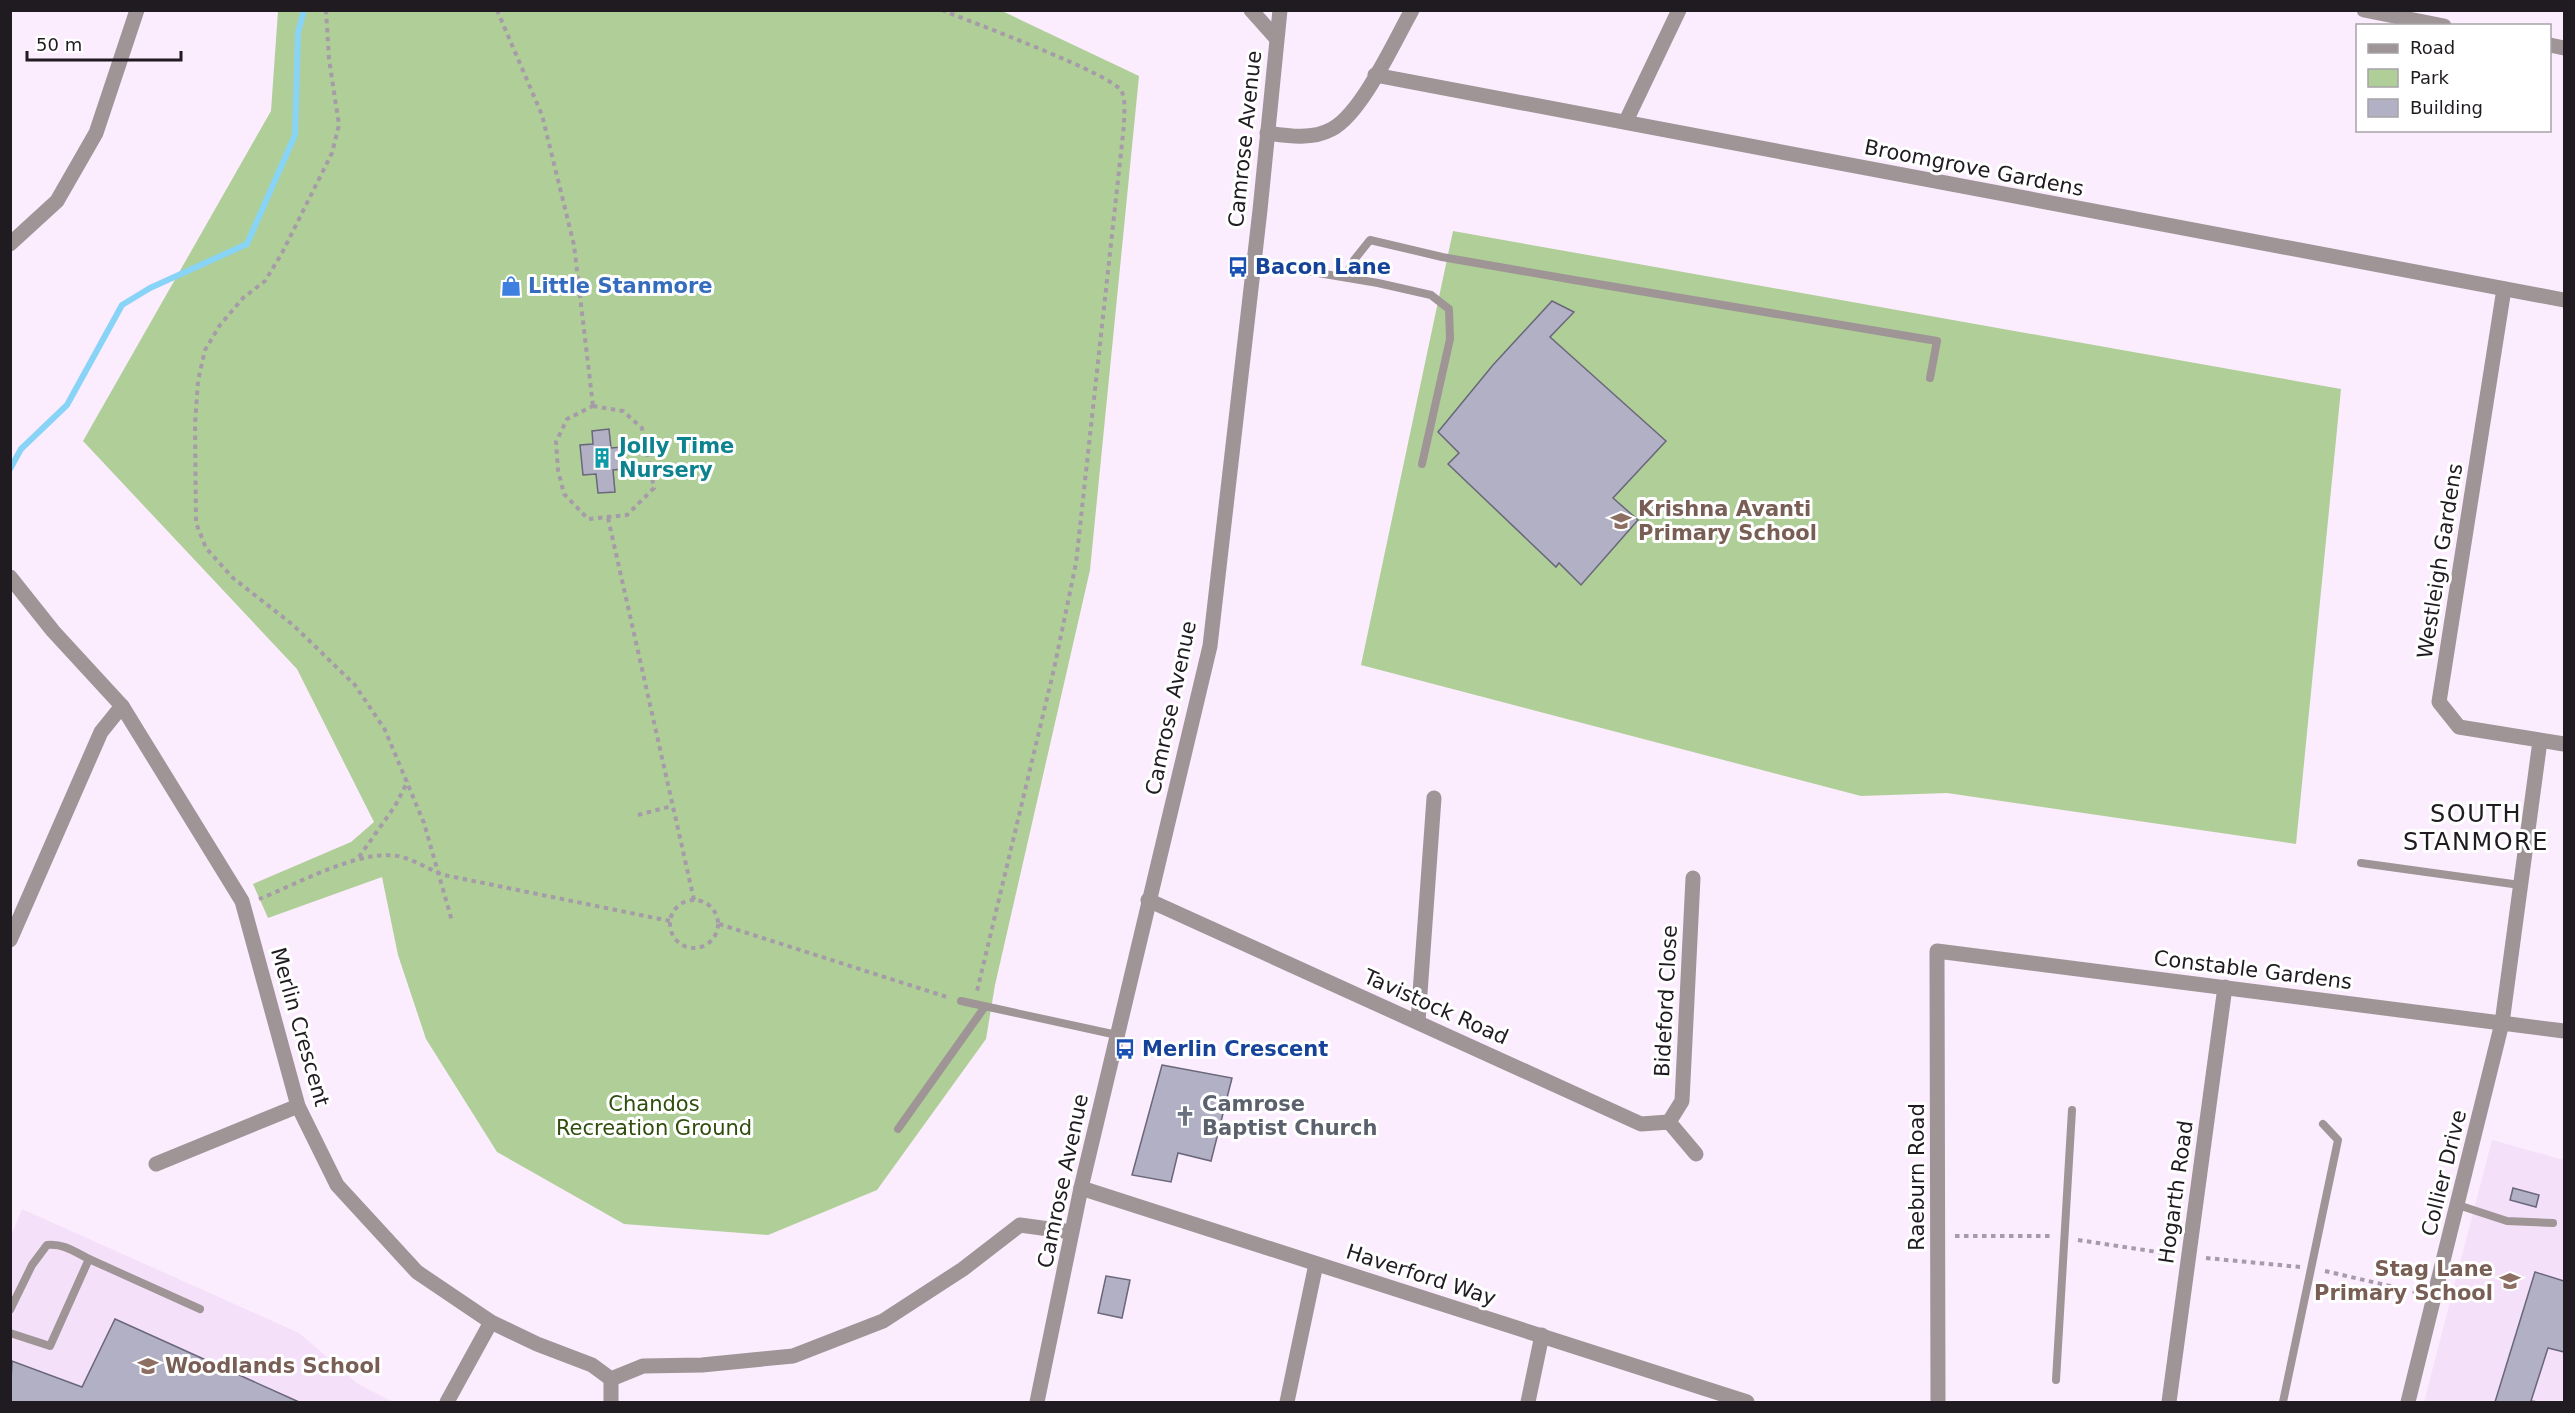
<svg xmlns="http://www.w3.org/2000/svg" width="2575" height="1413" viewBox="0 0 2575 1413" font-family="'DejaVu Sans',sans-serif">
	<rect width="100%" height="100%" fill="#fbecfe"/>
	<g fill="#f5e0f9">
		<path d="M2492,1140l72,20v242h-140z"/>
		<path d="M22,1209l277,124 59,51 35,18h-382v-166z"/>
	</g>
	<g fill="#b0ce98">
		<path d="M278,11h724l137,65 -49,494 -95,415 -9,54 -109,151 -109,45 -144,-11 -127,-72 -71,-113 -28,-84 -16,-78 -114,41 -15,-34 98,-42 23,-20 -77,-153 -214,-228 188,-330z"/>
		<path d="M1453,231l888,158 -45,455 -349,-51 -86,3 -500,-131z"/>
	</g>
	<g fill="none" stroke-linecap="round" stroke-linejoin="round">
		<path stroke="#88d4f7" stroke-width="6" d="M10,469l11,-20 46,-44 55,-100 28,-17 97,-44 48,-109 3,-102 6,-23"/>
	</g>
	<g fill="#b2b0c5" stroke="#696779" stroke-width="1.5">
		<path d="M1552,301l22,11 -24,25 116,104 -53,57 25,22 -57,65 -22,-22 -3,4 -108,-103 11,-11 -21,-21 55,-67z"/>
		<path d="M609,429l2,19 11,-1 2,22 -11,1 2,22 -17,1 -2,-19 -13,1 -3,-30 13,-1 -1,-13z"/>
		<path d="M1162,1065l70,13 -21,83 -33,-8 -7,29 -39,-7z"/>
		<path d="M2513,1188l26,7 -3,12 -26,-7z"/>
		<path d="M2535,1272l29,9v71l-16,-4 -17,53 7,1h-43z"/>
		<path d="M1106,1276l24,4 -8,38 -24,-5z"/>
		<path d="M115,1319l184,83h-289l2,-41 70,26z"/>
	</g>
	<g fill="none" stroke-linecap="round" stroke-linejoin="round">
		<g stroke="#a69ba9" stroke-width="4" stroke-dasharray="4.5 4.5" stroke-linecap="butt">
			<path d="M326,10l3,49 10,66 -7,28 -50,100 -17,28 -22,17 -23,27 -15,25 -7,31 -3,43 1,99 10,25 27,30 60,47 62,60 30,45 39,93 28,98"/>
			<path d="M497,10l45,105 32,130 19,161"/>
			<path d="M942,10c26,11 174,65 180,82 4,9 2,23 2,33l-48,438 -22,106 -77,322"/>
			<path d="M593,406l30,5 19,17 12,60 -27,27 -39,4 -24,-25 -6,-24 -2,-28 11,-23z"/>
			<path d="M608,518l86,382"/>
			<path d="M638,815l34,-9"/>
			<path d="M359,857l36,-51 13,-25"/>
			<path d="M259,899c37,-14 108,-55 146,-41 13,4 25,12 39,17l226,46"/>
			<circle cx="694" cy="924" r="24"/>
			<path d="M719,924l231,74"/>
			<path d="M1955,1236h98"/>
			<path d="M2078,1240l93,14"/>
			<path d="M2206,1258l94,9"/>
			<path d="M2325,1271l95,22"/>
		</g>
		<g stroke="#9f9496" stroke-width="8">
			<path d="M1253,262l125,21 53,12 18,14 1,30 -28,125"/>
			<path d="M1345,277l9,-17 16,-20 72,17 132,23 363,61 -7,37"/>
			<path d="M2361,863l159,22"/>
			<path d="M961,1001l156,34"/>
			<path d="M898,1129l86,-121"/>
			<path d="M2458,1205l49,16 46,2"/>
			<path d="M10,1310l22,-45 15,-20c16,-2 28,7 42,14"/>
			<path d="M10,1333l40,13 39,-87 111,50"/>
			<path d="M2056,1380l16,-270"/>
			<path d="M2283,1402l55,-262 -15,-16"/>
		</g>
		<g stroke="#9f9496" stroke-width="15">
			<path d="M1251,10l25,28"/>
			<path d="M2364,10l80,16"/>
			<path d="M2550,45l14,3"/>
			<path d="M1375,75l1189,225"/>
			<path d="M1626,121l53,-111"/>
			<path d="M1267,133c21,3 45,7 65,-4 30,-16 62,-87 80,-119"/>
			<path d="M10,244l47,-43 39,-68 41,-123"/>
			<path d="M2504,289l-65,413 20,25 105,17"/>
			<path d="M10,577l43,54 69,75 120,195 56,205 39,79 80,87 74,50 46,22 55,21 19,14"/>
			<path d="M1148,900l493,224 28,-2 27,32"/>
			<path d="M10,940l91,-208 21,-26"/>
			<path d="M1418,1021l16,-223"/>
			<path d="M1669,1122l13,-21 11,-223"/>
			<path d="M156,1164l142,-58"/>
			<path d="M1081,1188l666,214"/>
			<path d="M611,1379l32,-13 59,-1 91,-9 90,-35 80,-52 57,-44 51,7"/>
			<path d="M447,1402l44,-80"/>
			<path d="M611,1402v-23"/>
			<path d="M1287,1402l29,-138"/>
			<path d="M1528,1402l14,-67"/>
			<path d="M1938,1402l-1,-451 627,80"/>
			<path d="M2169,1402l56,-415"/>
			<path d="M2408,1402l94,-379 38,-282"/>
		</g>
		<path stroke="#9f9496" stroke-width="15" d="M1037,1402l44,-214 129,-542 50,-436 20,-200"/>
	</g>
	<defs>
		<g id="bus-bare" transform="scale(1.62)"><path d="M-5-6H5V4H4V6H2V4H-2V6H-4V4H-5ZM-3.5-4V0h7V-4ZM-3.5 1.2v1.5H-2V1.2ZM2 1.2v1.5H3.5V1.2Z" fill="#1a4fb4" stroke="#fff" stroke-width="2.5" paint-order="stroke"/></g>
		<g id="shop-bare" transform="scale(1.62)"><path d="M-5-2.5h2.3a2.7 3.5 0 0 1 5.4 0H5L5.5 6h-11ZM-1.5-2.5h3a1.5 2.3 0 0 0-3 0Z" fill="#3f7fe0" stroke="#fff" stroke-width="2.5" paint-order="stroke"/></g>
		<g id="building-bare" transform="scale(1.62)"><path d="M-4-6H4V6H1V3H-1V6H-4ZM-2.5-4.3h1.7v1.8h-1.7ZM.8-4.3h1.7v1.8H.8ZM-2.5-1h1.7V.8h-1.7ZM.8-1h1.7V.8H.8Z" fill="#0f9aa8" stroke="#fff" stroke-width="2.5" paint-order="stroke"/></g>
		<g id="school-bare" transform="scale(1.62)"><path d="M0-5L7-2L0 1L-7-2ZM-4 1L0 2.5L4 1V4Q0 6-4 4Z" fill="#8d6e63" stroke="#fff" stroke-width="2.5" paint-order="stroke"/></g>
		<g id="church-bare" transform="scale(1.62)"><path d="M-1.2-6h2.4v3.5h3.3v2.4h-3.3V6h-2.4V-.1h-3.3v-2.4h3.3Z" fill="#6b7280" stroke="#fff" stroke-width="2.5" paint-order="stroke"/></g>
	</defs>
	<g fill-rule="evenodd">
		<use href="#bus-bare" x="1238" y="267"/>
		<use href="#shop-bare" x="511" y="286"/>
		<use href="#building-bare" x="602" y="458"/>
		<use href="#school-bare" x="1621" y="521"/>
		<use href="#bus-bare" x="1125" y="1049"/>
		<use href="#church-bare" x="1185" y="1116"/>
		<use href="#school-bare" x="2510" y="1281"/>
		<use href="#school-bare" x="148" y="1366"/>
	</g>
	<g text-anchor="middle" dominant-baseline="central" stroke-width="6" stroke-linejoin="round" paint-order="stroke">
		<g font-size="21" fill="#201a21" stroke="#fff">
			<text transform="translate(1245 139) rotate(-84)">Camrose Avenue</text>
			<text transform="translate(1974 168) rotate(11)">Broomgrove Gardens</text>
			<text transform="translate(2440 561) rotate(-81)">Westleigh Gardens</text>
			<text transform="translate(1171 708) rotate(-78)">Camrose Avenue</text>
			<text transform="translate(2253 970) rotate(7)">Constable Gardens</text>
			<text transform="translate(1666 1001) rotate(-87)">Bideford Close</text>
			<text transform="translate(1436 1007) rotate(24)">Tavistock Road</text>
			<text transform="translate(300 1027) rotate(74)">Merlin Crescent</text>
			<text transform="translate(2444 1173) rotate(-76)">Collier Drive</text>
			<text transform="translate(1917 1177) rotate(-90)">Raeburn Road</text>
			<text transform="translate(1063 1181) rotate(-78)">Camrose Avenue</text>
			<text transform="translate(2176 1192) rotate(-82)">Hogarth Road</text>
			<text transform="translate(1421 1275) rotate(18)">Haverford Way</text>
		</g>
		<g font-size="21" font-weight="bold" fill="#164399" stroke="#fff" text-anchor="start">
			<text x="1255" y="267">Bacon Lane</text>
			<text x="1142" y="1049">Merlin Crescent</text>
		</g>
		<g font-size="21" font-weight="bold" fill="#366cbe" stroke="#fff" text-anchor="start">
			<text x="528" y="286">Little Stanmore</text>
		</g>
		<g font-size="21" font-weight="bold" fill="#0d838f" stroke="#fff" text-anchor="start">
			<text x="619" y="446">Jolly Time<tspan x="619" dy="24">Nursery</tspan></text>
		</g>
		<g font-size="21" font-weight="bold" fill="#785e54" stroke="#fff" text-anchor="start">
			<text x="1638" y="509">Krishna Avanti<tspan x="1638" dy="24">Primary School</tspan></text>
			<text x="2493" y="1269" text-anchor="end">Stag Lane<tspan x="2493" dy="24">Primary School</tspan></text>
			<text x="165" y="1366">Woodlands School</text>
		</g>
		<g font-size="21" fill="#2f4d0d" stroke="#fff">
			<text x="654" y="1104">Chandos<tspan x="654" dy="24">Recreation Ground</tspan></text>
		</g>
		<g font-size="21" font-weight="bold" fill="#5b616d" stroke="#fff" text-anchor="start">
			<text x="1202" y="1104">Camrose<tspan x="1202" dy="24">Baptist Church</tspan></text>
		</g>
		<g font-size="24" letter-spacing="1.5" fill="#201a21" stroke="#fff">
			<text x="2476" y="814">SOUTH<tspan x="2476" dy="28">STANMORE</tspan></text>
		</g>
	</g>
	<rect width="2575" height="1413" fill="none" stroke="#201a21" stroke-width="24"/>
	<rect x="2356" y="24" width="195" height="108" fill="#ffffff" stroke="#a6a3a6" stroke-width="1.5"/>
	<rect x="2368" y="44" width="30" height="9" fill="#9f9496" stroke="#a6a3a6" stroke-width="1.5"/>
	<text x="2410" y="54" font-size="18" fill="#201a21">Road</text>
	<rect x="2368" y="69" width="30" height="18" fill="#b0ce98" stroke="#a6a3a6" stroke-width="1.5"/>
	<text x="2410" y="84" font-size="18" fill="#201a21">Park</text>
	<rect x="2368" y="99" width="30" height="18" fill="#b2b0c5" stroke="#a6a3a6" stroke-width="1.5"/>
	<text x="2410" y="114" font-size="18" fill="#201a21">Building</text>
	<path d="M27 51v9h154v-9" fill="none" stroke="#201a21" stroke-width="3"/>
	<text x="36" y="51" font-size="18" fill="#201a21" stroke="#ffffff" stroke-width="4.5" paint-order="stroke">50 m</text>
</svg>
